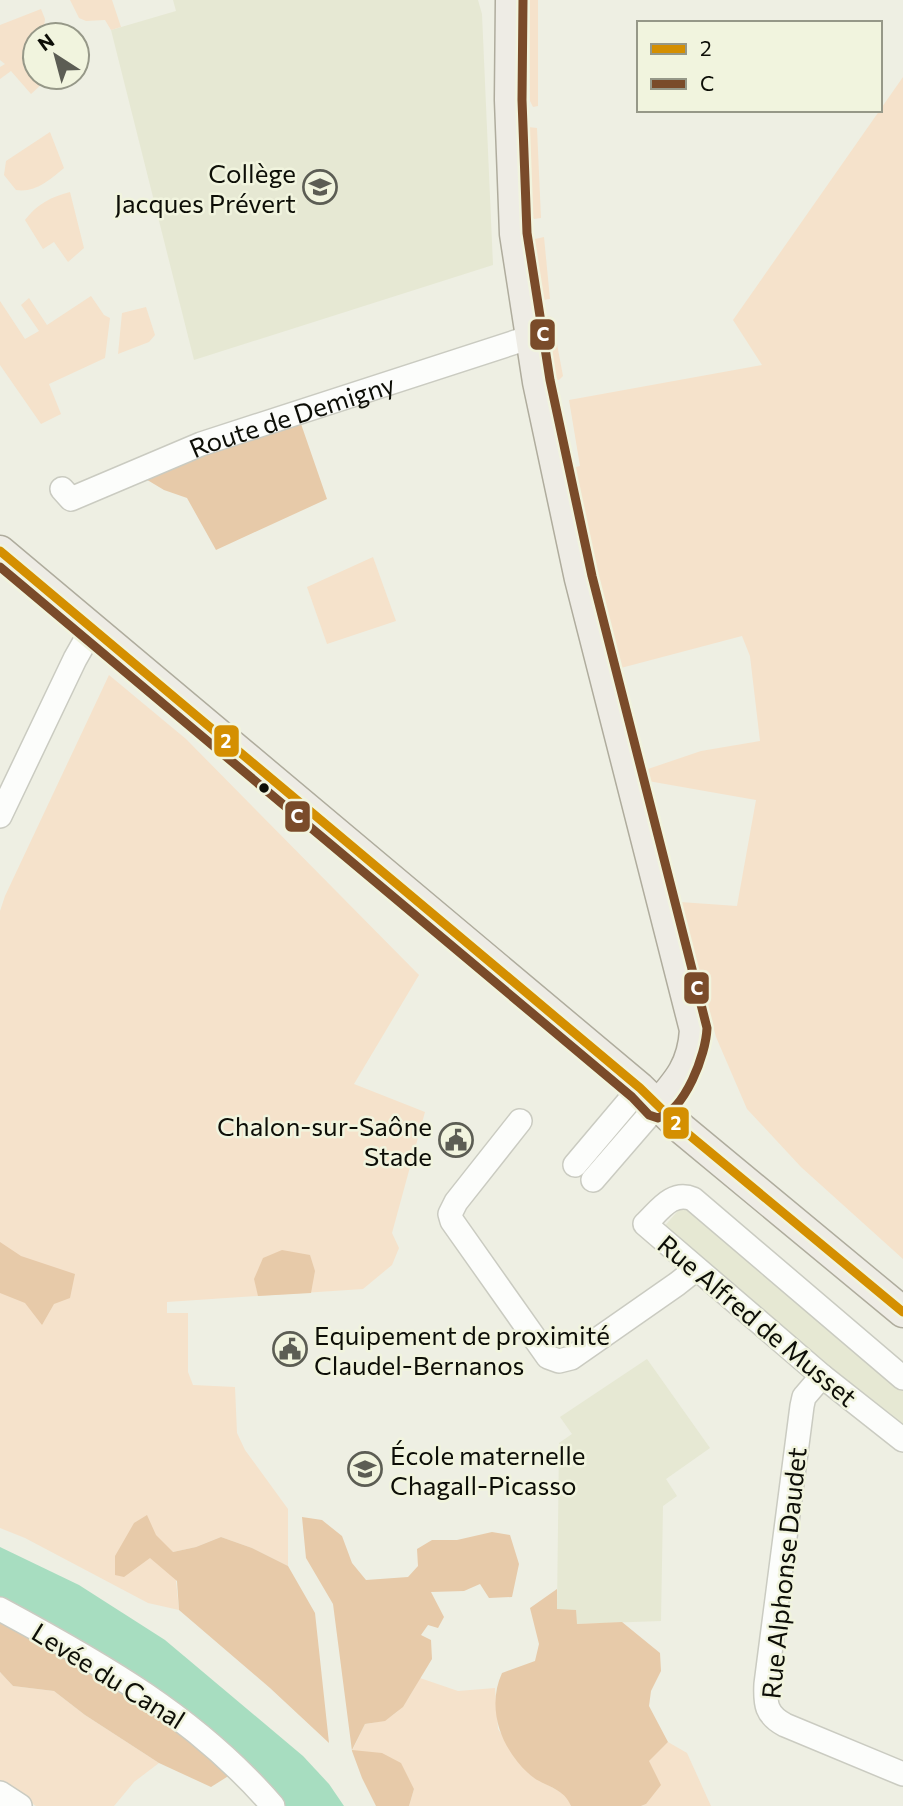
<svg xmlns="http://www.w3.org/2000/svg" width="903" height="1806" viewBox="0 0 903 1806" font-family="Commissioner,sans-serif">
	<rect width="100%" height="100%" fill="#eeefe3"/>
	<g fill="#e6e8d3">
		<path d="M173,0h305l4,14 11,251 -299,95 -83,-330 65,-19z"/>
		<path d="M683,1205l220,186v41l-241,-203z"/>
		<path d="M647,1359l63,89 -44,31 11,17 -14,10 -2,115 -84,3 -20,-15 2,-166 13,-9 -12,-17z"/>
	</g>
	<g fill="#f5e2cb">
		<path d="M70,0h42l9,27 -10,3 -6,-10 -19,1 -7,-3z"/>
		<path d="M529,0h9v106l-5,1 -3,-6z"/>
		<path d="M41,9l4,10 -1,9 -9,7v42h8l1,5 -13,12 -20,-23 -11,8v-12l5,-3 -5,-4v-35z"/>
		<path d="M903,77v1182l-102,-92 -54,-58 -31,-72 -36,-135 57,4 19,-106 -108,-19 -3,-11 56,-19 59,-10 -10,-85 -8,-20 -125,33 -35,-144 -6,-58 4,-1 -11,-66 193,-35 -29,-45z"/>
		<path d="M528,127l9,1 4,90 -7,1 -4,-5 -3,-81z"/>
		<path d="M50,132l14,36c-14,12 -29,25 -48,22l-12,-15 2,-14z"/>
		<path d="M70,192l14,56 -16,14 -14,-20 -11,7 -18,-29c12,-16 26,-23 45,-28z"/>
		<path d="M544,237l6,62 -7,1 -5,-4 -5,-52 2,-5z"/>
		<path d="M91,296l13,19 6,3 -5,40 -56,26 12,30 -20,10 -41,-59v-64l25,38 14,-8 -18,-26 8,-7 18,27z"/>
		<path d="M146,307l9,28 -6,7 -31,12 4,-41z"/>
		<path d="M545,316l7,1 11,59 -4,4 -4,-1 -13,-59z"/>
		<path d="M373,557l23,64 -69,23 -20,-57z"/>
		<path d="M109,675l77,64 233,236 -65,109 71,28 -33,121 7,15 -7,17 -29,24 -196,13v11h21v59l5,13 42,2 2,46 8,17 43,59v57l-36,-18 -31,-11 -25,10 -23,5 6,58 -31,-7 -123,-65 -25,-10v-617l5,-15z"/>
		<path d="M0,1672l13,14 41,5 31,24 74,48 -25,19 -20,24h-78l-36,-24z"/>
		<path d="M420,1678l38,13 37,-3 3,41 31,45 38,22 4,10h-162l5,-17 -62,-38 13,-27c33,-4 39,-18 55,-46z"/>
		<path d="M668,1742l19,11 24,53h-70l5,-2 2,-43z"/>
	</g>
	<g fill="#e7caa9">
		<path d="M300,421l27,78 -111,51 -29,-52 -23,-8 -20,-12 65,-28z"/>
		<path d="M0,1242l21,14 54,18 -5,24 -16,6 -12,21 -17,-22 -25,-10z"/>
		<path d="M282,1250l28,5 5,16 -4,22 -53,3 -4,-17 9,-21z"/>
		<path d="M147,1515l9,20 17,17 23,-5 25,-10 31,11 36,18 27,47 14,130 -59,-55 -91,-78 -2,-29 -27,-23 -26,19 -9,-2v-19l19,-33z"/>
		<path d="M302,1517l20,3 20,16 10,27 14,17 42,-3 10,-11 -1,-17 15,-9h25l35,-8 18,3 9,29 -7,33 -23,1 -9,-14 -16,7 -33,1 13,25 -6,11 -10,-3 -7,10 10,5 1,19 -29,48 -18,14 -20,3 -13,26 30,3 19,10 13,26 -5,17h-33l-14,-28 -10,-27 -19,-147 -27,-46z"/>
		<path d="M557,1589v20l19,1 1,14 45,-2 38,31 1,18 -10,20 -2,15 19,36 -19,19 12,24 -15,19 -5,2h-70c-8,-20 -29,-19 -43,-33 -27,-25 -42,-65 -26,-100l33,-12 4,-17 -9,-36z"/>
		<path d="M0,1623l28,13 140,87 62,52 -19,12 -52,-24 -74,-48 -31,-24 -41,-5 -13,-14z"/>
	</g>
	<path fill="#a7ddc0" d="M0,1547l79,38 86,55 138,116 26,28 15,22h-61l-283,-202z"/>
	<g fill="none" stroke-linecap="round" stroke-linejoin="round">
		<g stroke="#cacbc1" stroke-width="26">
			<g id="minor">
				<path id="s1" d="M62,489l9,10 130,-55 330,-107"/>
				<path d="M0,816l75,-157 17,-30"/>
				<path d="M520,1121l-64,81 -6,12 2,7 96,136 11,4 12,-3 106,-74 19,-15"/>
				<path d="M575,1165l65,-77"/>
				<path d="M593,1180l64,-74"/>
				<path d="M822,1376l-18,21 -2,9 -36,278c-1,20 0,31 19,41l118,49"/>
				<path d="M903,1378l-210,-179c-21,-9 -34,12 -48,25l177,152 81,64"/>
				<path d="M0,1609c102,55 196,108 273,197"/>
				<path d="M0,1793l20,13"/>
			</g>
		</g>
		<g stroke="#afac9d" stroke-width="33">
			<g id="major">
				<path d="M511,0l-1,100 5,134 23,148 42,197 115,451c-2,35 -16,51 -38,76"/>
				<path d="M0,551l640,537 42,41 221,183"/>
			</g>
		</g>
		<use href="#minor" stroke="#fcfdfb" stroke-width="23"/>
		<use href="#major" stroke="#eeece5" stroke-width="30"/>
		<g stroke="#f1f4de" stroke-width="14">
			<path id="bus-1" d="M0,551l640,537 42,41 221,183"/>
		</g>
		<g stroke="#f1f4de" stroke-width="14">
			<path id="bus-2" d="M0,567l632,530 17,18 9,3c27,-8 48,-63 49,-90l-115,-452 -42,-196 -23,-147 -5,-133 1,-100"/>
		</g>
		<use href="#bus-1" stroke="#d48f01" stroke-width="9"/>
		<use href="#bus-2" stroke="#7a4b2a" stroke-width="9"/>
	</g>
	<defs>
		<g id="school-ring" transform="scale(1.75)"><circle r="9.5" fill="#f1f4de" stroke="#5c5d54" stroke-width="1.5"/><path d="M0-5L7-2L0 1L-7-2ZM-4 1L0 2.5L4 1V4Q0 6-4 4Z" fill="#5c5d54"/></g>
		<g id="civic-ring" transform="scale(1.75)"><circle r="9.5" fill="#f1f4de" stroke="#5c5d54" stroke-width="1.5"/><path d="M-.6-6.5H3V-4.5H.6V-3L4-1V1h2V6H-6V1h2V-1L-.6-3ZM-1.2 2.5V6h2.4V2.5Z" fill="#5c5d54"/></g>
	</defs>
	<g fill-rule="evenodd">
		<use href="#school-ring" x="320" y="187"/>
		<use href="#civic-ring" x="456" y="1140"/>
		<use href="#civic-ring" x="290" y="1349"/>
		<use href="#school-ring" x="365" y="1469"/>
	</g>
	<circle fill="#0d0e07" stroke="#f1f4de" stroke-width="2.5" cx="264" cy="788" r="6"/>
	<g text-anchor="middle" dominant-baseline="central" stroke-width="5" stroke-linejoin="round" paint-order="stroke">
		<g font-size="26" fill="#0d0e07" stroke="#f1f4de" text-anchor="end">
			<text x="296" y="172">Collège<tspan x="296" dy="30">Jacques Prévert</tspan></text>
			<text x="432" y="1125">Chalon-sur-Saône<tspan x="432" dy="30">Stade</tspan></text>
			<text x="314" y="1334" text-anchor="start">Equipement de proximité<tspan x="314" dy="30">Claudel-Bernanos</tspan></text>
			<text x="390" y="1454" text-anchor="start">École maternelle<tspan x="390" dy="30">Chagall-Picasso</tspan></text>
		</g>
		<g font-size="26" fill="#0d0e07" stroke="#f1f4de">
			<text stroke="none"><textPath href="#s1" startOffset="250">Route de Demigny</textPath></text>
			<text transform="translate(758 1320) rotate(40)">Rue Alfred de Musset</text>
			<text transform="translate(783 1573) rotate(-84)">Rue Alphonse Daudet</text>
			<text transform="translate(109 1675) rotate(32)">Levée du Canal</text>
		</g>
	</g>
	<g stroke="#f1f4de" stroke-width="2.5">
		<rect x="529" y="318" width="27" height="33" rx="7" fill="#7a4b2a"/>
		<rect x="213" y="724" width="27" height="34" rx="7" fill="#d48f01"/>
		<rect x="284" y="800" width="27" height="33" rx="7" fill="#7a4b2a"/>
		<rect x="683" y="971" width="27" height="34" rx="7" fill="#7a4b2a"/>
		<rect x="662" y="1106" width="28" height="34" rx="7" fill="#d48f01"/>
	</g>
	<g font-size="19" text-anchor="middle" font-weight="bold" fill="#fff">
		<text x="543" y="341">C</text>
		<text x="226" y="748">2</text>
		<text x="297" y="823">C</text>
		<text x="697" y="995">C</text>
		<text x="676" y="1130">2</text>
	</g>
	<rect x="637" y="21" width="245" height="91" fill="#f1f4de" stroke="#969888" stroke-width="2"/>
	<rect x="651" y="44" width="35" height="10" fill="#d48f01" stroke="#969888" stroke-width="2"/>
	<text x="700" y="56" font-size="21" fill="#0d0e07">2</text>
	<rect x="651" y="79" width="35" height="10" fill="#7a4b2a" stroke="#969888" stroke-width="2"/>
	<text x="700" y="91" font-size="21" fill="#0d0e07">C</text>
	<g transform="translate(56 56) rotate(324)"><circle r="33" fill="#f1f4de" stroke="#969888" stroke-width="2"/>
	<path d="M0-5L12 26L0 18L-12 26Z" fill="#5c5d54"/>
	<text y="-10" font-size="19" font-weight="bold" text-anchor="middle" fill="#0d0e07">N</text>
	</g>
</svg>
